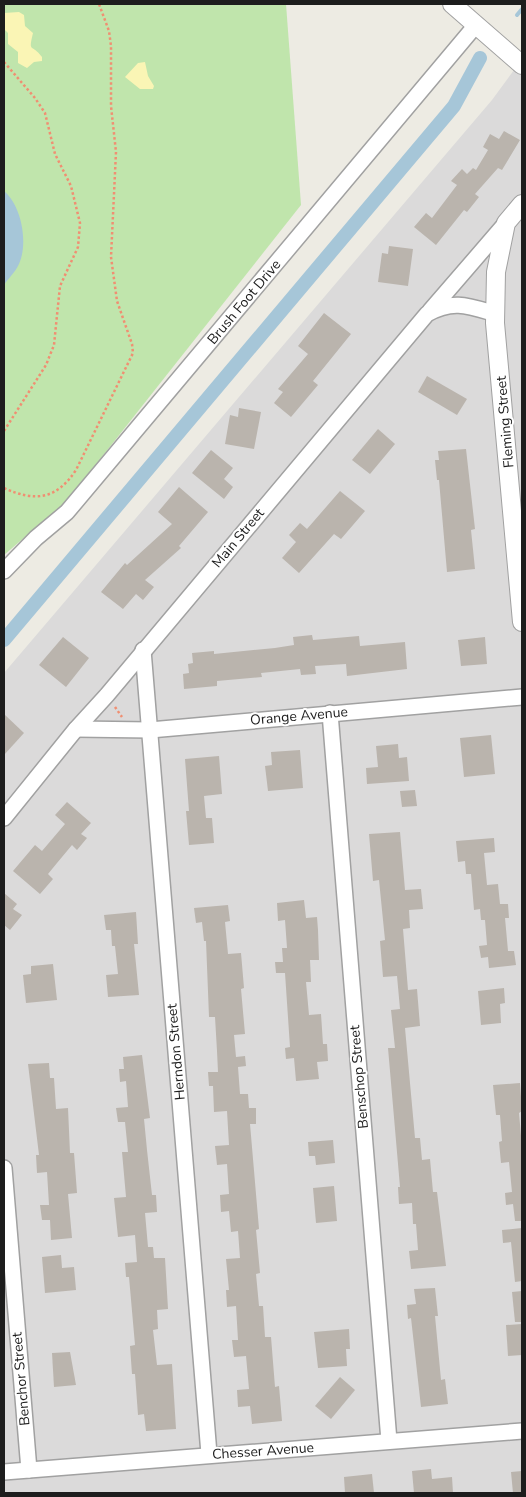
<svg xmlns="http://www.w3.org/2000/svg" width="526" height="1497" viewBox="0 0 526 1497" font-family="'Nunito Sans',sans-serif">
	<rect width="100%" height="100%" fill="#edebe3"/>
	<path fill="#dbdada" d="M522,59v1434h-518v-820l488,-573z"/>
	<path fill="#c0e5ac" d="M4,4h282l15,201 -234,296 -63,54z"/>
	<g fill="#faf5b5">
		<path d="M19,12l5,3 1,11 8,7c-5,21 -1,10 9,24v4l-8,1 -7,6 -9,-5v-11l-10,-8v-11l-4,-4v-16z"/>
		<path d="M145,62l3,14 6,10 -1,3h-13l-15,-12 13,-14z"/>
	</g>
	<path fill="#a6c6d8" d="M4,191c18,15 25,54 14,75 -3,6 -10,13 -14,19z"/>
	<g fill="none" stroke-linecap="round" stroke-linejoin="round">
		<path stroke="#a6c6d8" stroke-width="4" d="M517,15l5,-6"/>
		<path stroke="#a6c6d8" stroke-width="14" d="M4,640l450,-534 26,-48"/>
	</g>
	<g fill="#bab4ad">
		<path d="M504,131l16,9 -18,30 -4,-2 -23,26 4,3 -12,15 -3,-2 -28,35 -22,-18 12,-14 6,5 25,-33 -6,-4 11,-12 5,5 6,-6 3,2 12,-20 -5,-3 7,-13 9,5z"/>
		<path d="M389,246l24,3 -5,37 -30,-4 4,-29 6,1z"/>
		<path d="M324,313l27,21 -38,47 5,4 -27,32 -17,-14 9,-11 -5,-3 30,-35 -10,-8z"/>
		<path d="M427,376l40,23 -10,16 -39,-23z"/>
		<path d="M239,408l22,4 -7,37 -29,-5 5,-29 8,2z"/>
		<path d="M378,429l17,15 -25,30 -18,-14z"/>
		<path d="M466,449l9,80 -4,1 4,39 -28,3 -8,-92h-2l-2,-20h4l-1,-9z"/>
		<path d="M211,450l22,18 -9,11 9,8 -9,12 -32,-26z"/>
		<path d="M179,487l29,25 -29,34 2,2 -36,32 9,7 -11,13 -7,-6 -13,15 -22,-17 24,-29 2,2 45,-41 -14,-12z"/>
		<path d="M340,491l25,20 -24,28 -7,-5 -35,39 -17,-15 14,-16 -7,-7 11,-12 7,6z"/>
		<path d="M312,635l1,5 46,-4 1,10 45,-4 2,27 -60,7 -1,-12 -31,2 1,8 -15,1 -1,-6 -39,4 1,4 -45,4v5l-33,3 -1,-15 6,-1 -1,-9 5,-1 -1,-10 22,-2v3l61,-6 19,-3 -1,-8z"/>
		<path d="M63,637l26,21 -23,29 -27,-22z"/>
		<path d="M485,637l2,27 -26,2 -3,-26z"/>
		<path d="M4,714l20,19 -20,22z"/>
		<path d="M491,735l4,39 -31,3 -4,-39z"/>
		<path d="M398,744l1,14 8,-1 2,24 -42,3 -1,-16 12,-1 -2,-21z"/>
		<path d="M300,750l3,38 -35,3 -3,-25 7,-1 -1,-13z"/>
		<path d="M219,756l3,38 -18,2 2,22h6l2,25 -25,2 -3,-34h3l-4,-52z"/>
		<path d="M415,790l2,16 -15,1 -2,-16z"/>
		<path d="M67,802l24,21 -10,11 6,4 -10,12 -5,-5 -15,18 -9,11 5,5 -13,15 -27,-23 22,-26 7,6 23,-27 -10,-9z"/>
		<path d="M400,832l5,58 16,-1 2,20 -14,1 1,18 -7,1 5,61 9,-1 3,37 -15,2 10,110h5l2,22 8,-1 3,33h4l9,74 -35,3 -2,-18 9,-1 -2,-26h-3l-1,-21 -13,1 -1,-17h2l-12,-139h7l-4,-38 9,-1 -3,-33 -14,1 -3,-36 5,-1 -6,-60 -6,1 -4,-47z"/>
		<path d="M494,838l1,14 -11,1 3,32 11,-1 2,20h8l1,14h-4l3,33h6l2,14 -27,3 -1,-11 -7,1 -2,-12 8,-1 -2,-25h-4l-1,-11 -6,1 -3,-36h-5l-1,-13 -7,1 -2,-21z"/>
		<path d="M4,893l13,11 -4,5 9,6 -12,15 -6,-5z"/>
		<path d="M304,900l2,18 11,-1 1,13 1,30h-9l1,22h-5l3,33 12,-1 2,30h4l1,17 -11,1 2,17 -23,2 -2,-23 -8,1 -1,-11 5,-1 -5,-74h-9l-1,-11h8l-1,-14h5l-2,-28 -7,1 -1,-18z"/>
		<path d="M228,905l2,16 -5,1 3,32 13,-1 3,35 -3,1 4,45 -11,1 2,22 9,-1 1,10 -8,1 2,27h8l1,14h7v16h-6l9,105 -3,1 4,43 -4,1 3,32h4l2,31h6l4,50 4,-1 3,35 -30,3 -2,-18 -12,1 -1,-17 12,-1 -3,-33 -12,1 -2,-17h6l-2,-34 -9,1 -1,-17h3l-3,-31 14,-1 -2,-27 -7,1 -2,-21 -8,1 -1,-17 9,-1 -2,-30 -10,1 -2,-19 14,-1 -2,-34 -13,1 -1,-26h-4l-1,-14h10l-1,-21 -2,-34h-6l-3,-76h-2l-2,-19 -6,1 -2,-15z"/>
		<path d="M136,912l2,32h-4l5,51 -31,2 -2,-22 12,-1 -3,-28h-3l-1,-16h-5l-2,-15z"/>
		<path d="M53,964l4,36 -31,3 -3,-28 8,-1v-8z"/>
		<path d="M504,988l1,15 -5,1 1,19 -20,2 -3,-34z"/>
		<path d="M142,1055l8,63 -6,1 3,31 5,45h4l1,17 -12,1 3,34h5l1,11h11l3,51 -11,1 1,19 -5,1 4,35 15,-1 4,65 -30,2 -2,-17 -6,1 -3,-41h-3l-2,-28 5,-1 -6,-68h-3l-1,-14 12,-1 -2,-27 -17,2 -4,-39 12,-1 -4,-45h6l-3,-30h-7l-2,-14 12,-1 -2,-26 -6,1 -1,-13h5l-1,-12z"/>
		<path d="M49,1063l1,15h4l2,31 12,-1 2,45h4l3,40 -9,1 4,44 -21,2 -1,-20h-8l-2,-15h9l-2,-33 -10,1 -1,-18h3l-11,-91z"/>
		<path d="M520,1083l2,28 -3,2 3,34v74h-7l-2,-17 -7,1 -1,-12 7,-1 -3,-30 -8,1 -2,-21 3,-1 -2,-26h-4l-3,-30z"/>
		<path d="M333,1140l2,23 -19,2 -1,-9h-6l-1,-14z"/>
		<path d="M334,1186l3,35 -21,2 -3,-35z"/>
		<path d="M522,1228v53l-7,1 -4,-40 -8,1 -1,-13z"/>
		<path d="M61,1255l1,13 12,-1 2,23 -31,3 -3,-36z"/>
		<path d="M435,1288l3,28h-3l6,64 4,-1 3,25 -27,3 -10,-89 -3,1 -1,-14 9,-1 -2,-15z"/>
		<path d="M522,1291v31h-7l-3,-30z"/>
		<path d="M522,1324v31l-14,1 -2,-31z"/>
		<path d="M349,1329l1,20h-4l1,17 -29,2 -4,-36z"/>
		<path d="M70,1352l6,33 -22,2 -2,-34z"/>
		<path d="M340,1377l15,13 -24,29 -16,-13z"/>
		<path d="M431,1469l1,10 20,-2 1,16h-39l-2,-22z"/>
		<path d="M522,1471v22h-9l-2,-21z"/>
		<path d="M372,1474l2,19h-29l-1,-16z"/>
	</g>
	<g fill="none" stroke-linecap="round" stroke-linejoin="round">
		<g stroke="#a1a1a1" stroke-width="18">
			<g id="minor">
				<path d="M430,311l76,-88"/>
				<path d="M4,571l32,-33 31,-26 409,-487"/>
				<path d="M143,650l66,804"/>
				<path d="M330,713l59,728"/>
				<path d="M76,729l74,1 372,-33"/>
				<path d="M4,818l72,-89 31,-34 320,-381c26,-15 42,-8 69,0"/>
				<path d="M4,1168l25,302"/>
				<path d="M4,1472l518,-41"/>
			</g>
		</g>
		<g stroke="#a1a1a1" stroke-width="20">
			<g id="tertiary">
				<path d="M452,4l70,61"/>
				<path d="M522,204l-16,19 -10,49 -1,51 27,299"/>
			</g>
		</g>
		<g stroke="#f08f72" stroke-width="2.5" stroke-dasharray="2.5 2.5" stroke-linecap="butt">
			<path d="M4,62l31,36 10,15 10,41 16,32 9,37 -2,24 -18,39 -6,59 -8,20 -42,66"/>
			<path d="M4,488c31,14 52,12 72,-18l57,-117 -1,-9 -15,-43 -6,-44 5,-105 -5,-46v-60l-2,-15 -10,-27"/>
			<path d="M115,707l7,10"/>
		</g>
		<use href="#minor" stroke="#fff" stroke-width="15"/>
		<use href="#tertiary" stroke="#fff" stroke-width="18"/>
	</g>
	<g text-anchor="middle" dominant-baseline="central" stroke-width="4" stroke-linejoin="round" paint-order="stroke">
		<g font-size="14" fill="#1d1d1d" stroke="#fff">
			<text transform="translate(244 302) rotate(-50)">Brush Foot Drive</text>
			<text transform="translate(505 422) rotate(-95)">Fleming Street</text>
			<text transform="translate(238 538) rotate(-50)">Main Street</text>
			<text transform="translate(299 716) rotate(-5)">Orange Avenue</text>
			<text transform="translate(176 1052) rotate(-95)">Herndon Street</text>
			<text transform="translate(359 1077) rotate(-95)">Benschop Street</text>
			<text transform="translate(21 1379) rotate(-95)">Benchor Street</text>
			<text transform="translate(263 1451) rotate(-4)">Chesser Avenue</text>
		</g>
	</g>
	<rect width="526" height="1497" fill="none" stroke="#1d1d1d" stroke-width="10"/>
</svg>
